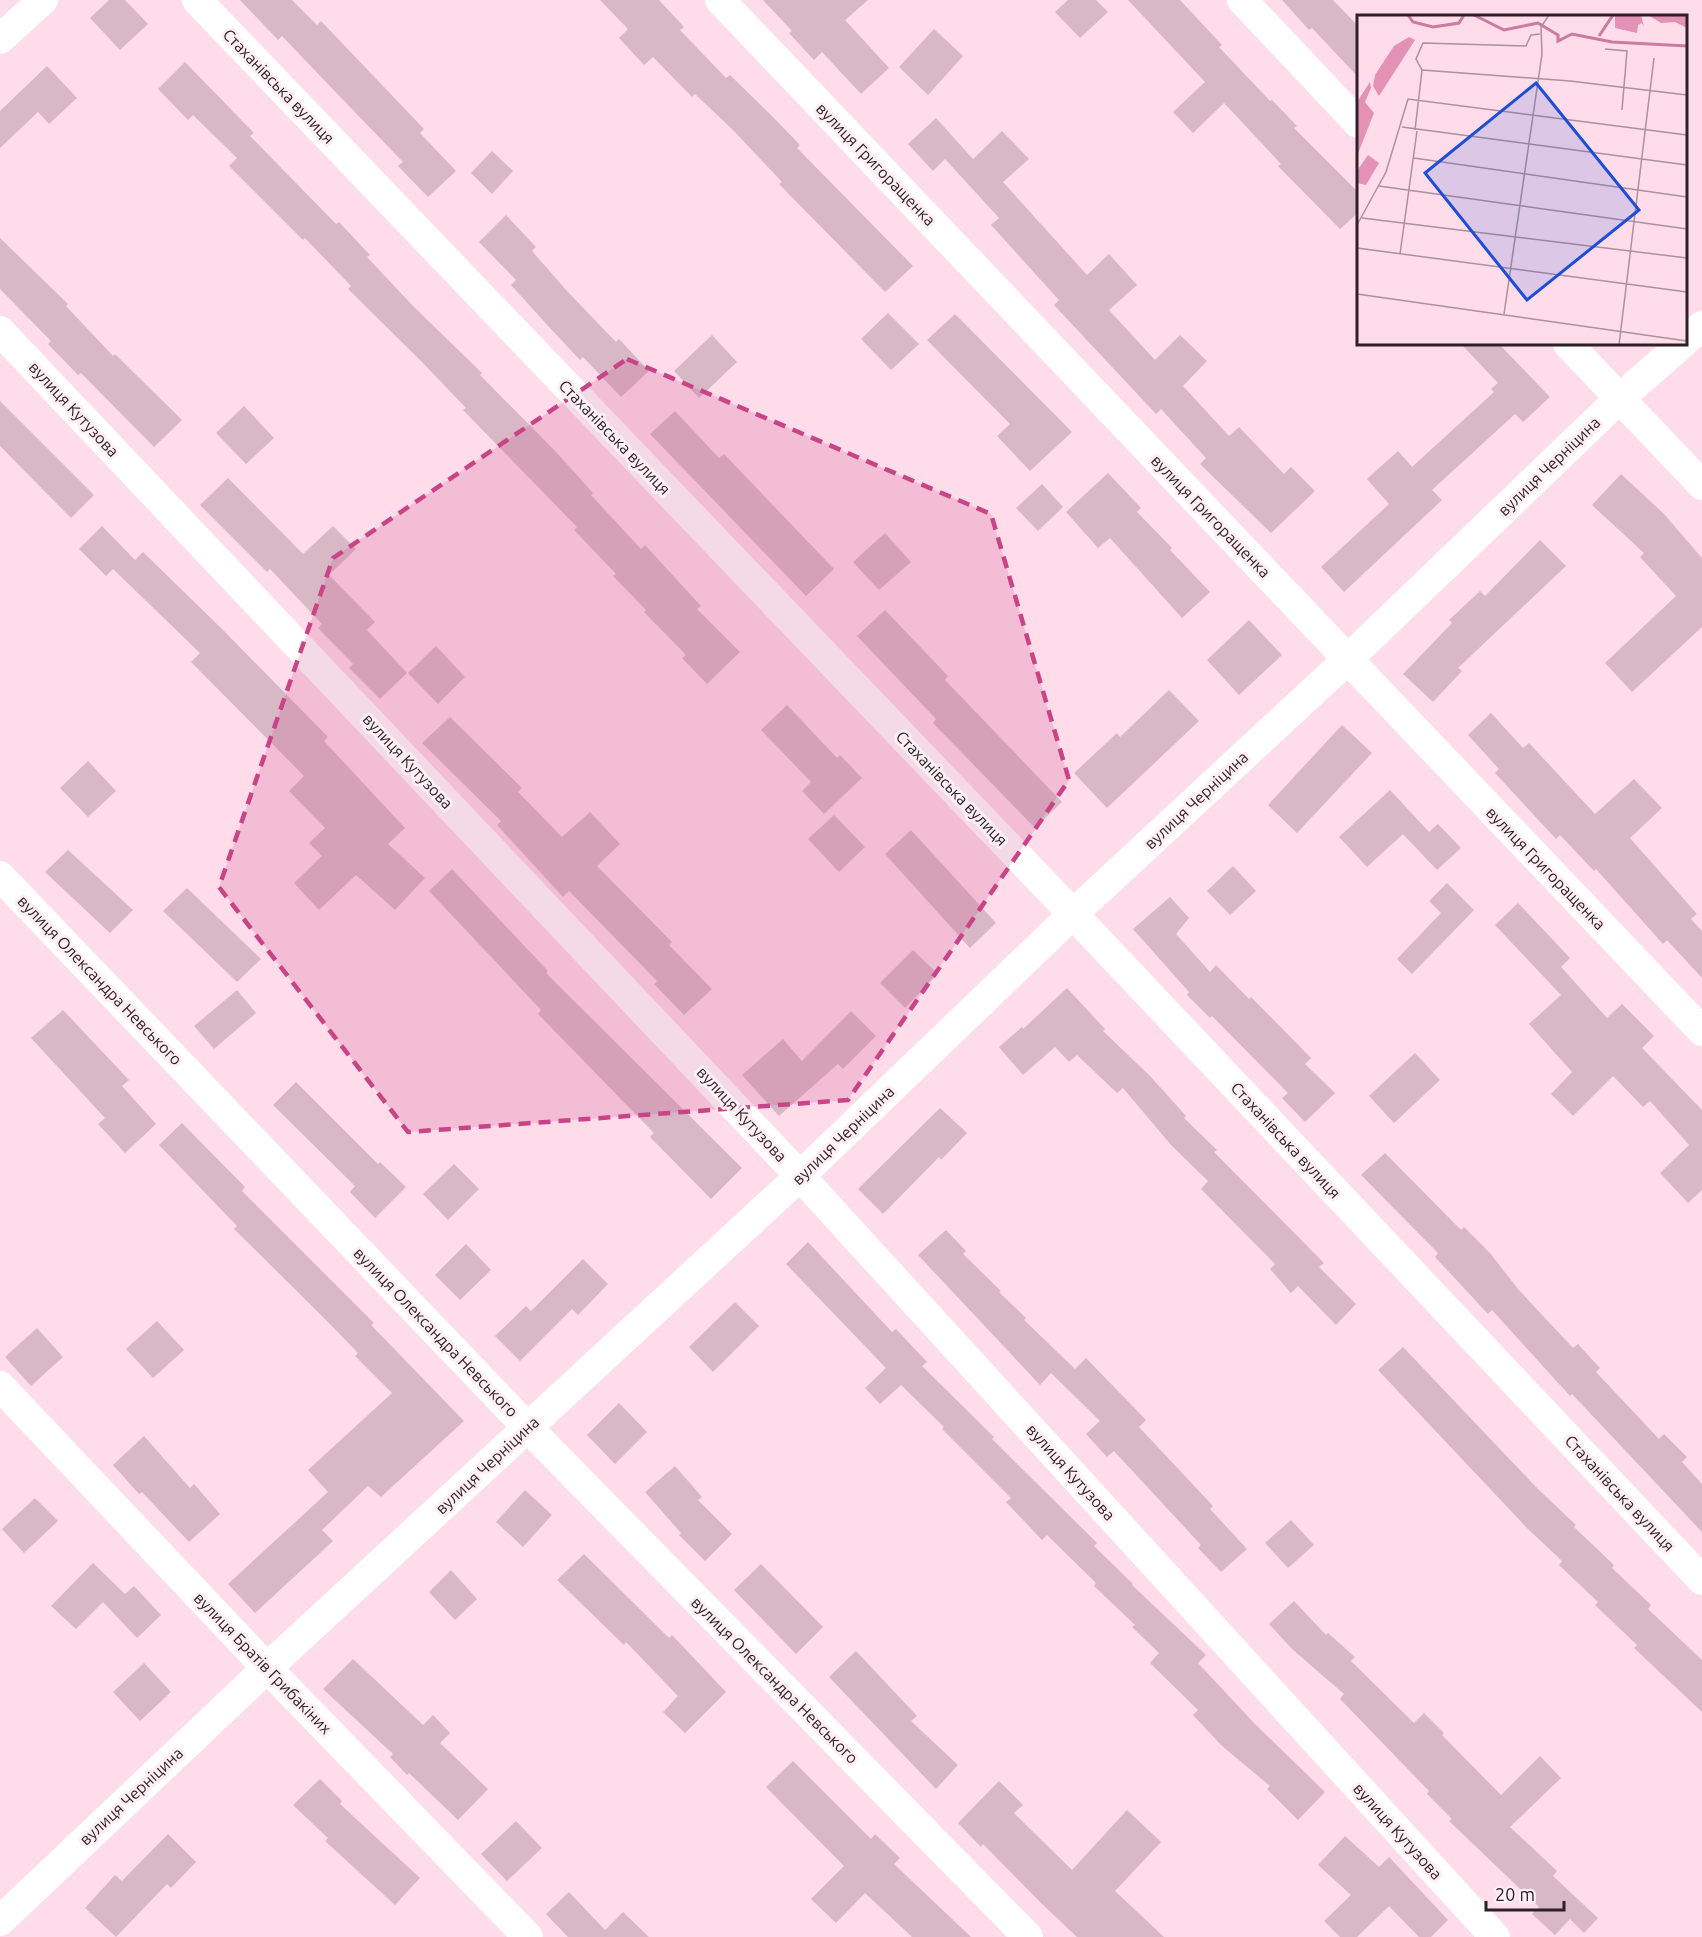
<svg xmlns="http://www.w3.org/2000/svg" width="1702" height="1937" viewBox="0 0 1702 1937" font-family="Ubuntu,sans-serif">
	<rect width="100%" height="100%" fill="#fedce9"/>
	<g fill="#d9b8c5">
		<path d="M109,0h16l23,24 -28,26 -30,-32z"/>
		<path d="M240,0h52l25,25 4,-4 103,108 -4,4 36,38 -28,26 -30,-31 5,-4 -80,-83 -41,-43 -4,4z"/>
		<path d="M600,0h59l25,27 -4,3 46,48 4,-3 40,39 30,31 -3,3 116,118 -28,26 -106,-108 3,-2 -48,-51 -39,-37 -3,3 -39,-40 -9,8 -25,-27 9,-9z"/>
		<path d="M763,0h105l-23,20 44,48 -28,26 -39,-42 -8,8 -25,-27 3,-2z"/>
		<path d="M1068,0h28l12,12 -28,26 -25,-26z"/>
		<path d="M1128,0h52l42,45 -3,2 51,54 2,-1 25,26 -3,2 65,65v19l-19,17 -62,-63 3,-2 -57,-61 -31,30 -20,-21 32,-30z"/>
		<path d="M1282,0h51l26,27v51l-47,-50 -3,2z"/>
		<path d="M934,29l29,27 -35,39 -29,-28z"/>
		<path d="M185,62l69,71 -4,3 86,88 3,-2 31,33 -3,2 46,49 69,67 -2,2 78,79 35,39 -2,2 50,54 4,-4 56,61 -4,3 43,43 -33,32 -25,-26 4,-3 -42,-43 2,-2 -33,-34 3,-2 -42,-44 3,-3 -114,-117 3,-2 -45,-47 -73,-72 3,-3 -46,-48 -2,2 -74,-74 8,-8 -44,-43 -5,5 -30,-31z"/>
		<path d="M47,66l30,32 -28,26 -11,-12 -38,36v-37z"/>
		<path d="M936,118l37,41 29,-28 27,28 -26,23 84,93 22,-21 28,31 -28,25 46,50 25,-25 27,26 -24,25 46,50 10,-9 45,47 7,-7 24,24 -44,42 -71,-69 6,-6 -45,-49 -5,5 -102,-109 5,-5 -68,-75 8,-7 -54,-59 -12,12 -25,-27z"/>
		<path d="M492,151l21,20 -21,23 -21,-21z"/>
		<path d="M506,215l30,32 -4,4 35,40 49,51 3,-3 30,32 -28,26 -38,-40 -3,3 -30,-32 -39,-43 5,-5 -37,-38z"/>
		<path d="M0,238l68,66 -2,2 47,50 2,-2 67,66 -28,27 -73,-74 -3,2 -30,-31 3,-3 -51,-52z"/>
		<path d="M888,313l31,31 -28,26 -30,-31z"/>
		<path d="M955,314l117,118 -42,39 -33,-35 13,-12 -83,-84z"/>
		<path d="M712,335l25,27 -38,36 -25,-27z"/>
		<path d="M1461,344h38l51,53 -27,25 -8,-8 -83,76 10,10 -98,92 -23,-25 68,-63 -22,-25 31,-28 14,16 82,-75 -3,-3 7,-6z"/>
		<path d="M0,401l94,94 -23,23 -71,-72z"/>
		<path d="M244,406l30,32 -28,26 -30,-31z"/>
		<path d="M675,411l44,47 5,-4 110,115 -28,27 -156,-162z"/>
		<path d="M1108,473l33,35 -4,4 35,36 -2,2 40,42 -28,26 -72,-80 -12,10 -32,-36z"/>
		<path d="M1621,474l43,40 38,44v69l-70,65 -27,-29 71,-67 -36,-39 4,-4 -52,-48z"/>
		<path d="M228,478l75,76 30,-28 23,23 -27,26 46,47 -8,8 40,43 -27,26 -31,-31 4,-4 -35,-36 4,-4 -52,-55 -3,3 -67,-67z"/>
		<path d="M1042,484l21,23 -25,24 -22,-23z"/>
		<path d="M102,526l33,34 8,-8 80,78 105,107 -4,4 81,87 -17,16 37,34 -30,32 -39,-35 -37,35 -25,-27 28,-27 -13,-13 16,-15 -36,-37 15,-15 -113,-114 9,-9 -87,-84 -7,7 -27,-27z"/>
		<path d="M885,533l26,29 -32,28 -26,-28z"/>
		<path d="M1540,540l26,26 -108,102 4,3 -29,31 -30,-28 49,-51 -3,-3 31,-29 5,5z"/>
		<path d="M885,610l63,66 -3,4 117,122 -27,26 -102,-105 3,-4 -79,-83z"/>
		<path d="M1249,620l33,35 -43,40 -32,-35z"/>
		<path d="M436,646l29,31 -27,27 -30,-31z"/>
		<path d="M1169,690l30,31 -92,87 -33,-35 43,-40 3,4z"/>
		<path d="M787,705l50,53 3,-3 22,23 -38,36 -22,-23 9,-9 -50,-52z"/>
		<path d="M1491,713l32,35 6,-5 66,71 39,-35 28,29 -32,30 67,76 -6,5 11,12v47l-35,-38 -4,4 -67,-75 -2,2 -34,-36 -4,4 -61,-66 4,-4 -31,-34z"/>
		<path d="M450,717l72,71 -4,4 44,45 28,-25 30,32 -23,22 75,76 -3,3 43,44 -28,26 -30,-31 3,-3 -88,-90 -6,6 -66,-72 4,-4 -79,-78z"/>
		<path d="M1342,725l30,28 -75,80 -29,-28z"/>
		<path d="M88,761l28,30 -28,26 -28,-29z"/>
		<path d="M1390,790l39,42 9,-8 23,24 -24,22 -34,-36 -36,33 -28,-30z"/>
		<path d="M834,815l31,32 -26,25 -31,-33z"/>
		<path d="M911,830l85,93 -26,25 -85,-94z"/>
		<path d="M68,850l65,60 -23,23 -65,-61z"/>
		<path d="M1233,866l23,25 -26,24 -23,-24z"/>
		<path d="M452,869l96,102 -2,2 196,195 -31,31 -61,-62 4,-4 -116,-119 3,-4 -112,-119z"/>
		<path d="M1447,883l27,27 -62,64 -15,-15 44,-46 -12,-12z"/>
		<path d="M187,888l74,71 -24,23 -74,-71z"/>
		<path d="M1170,897l19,21 -13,16 34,38 6,-7 33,34 2,-2 60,61 -6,6 30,29 -30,29 -23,-24 6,-5 -76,-77 -2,2 -23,-23 2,-3 -56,-63z"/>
		<path d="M1518,903l52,55 -9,9 46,51 15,-14 32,32 -12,12 60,62v80l-14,13 -28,-30 29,-28 -39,-44 -7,6 -30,-31 -40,40 -22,-22 21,-22 -43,-48 32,-29 -66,-70z"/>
		<path d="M913,950l25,24 -33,34 -25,-25z"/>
		<path d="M1067,988l38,41 -2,2 48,46 35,39 -2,2 33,32 -3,2 110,111 -5,4 37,37 -20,21 -38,-39 -7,7 -21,-24 5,-5 -74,-75 7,-8 -37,-36 -48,-57 -6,5 -40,-38 -8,7 -14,-15 -32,28 -24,-28 23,-20 1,2z"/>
		<path d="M237,990l19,23 -42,36 -20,-23z"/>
		<path d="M63,1010l66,70 -7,6 34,38 -31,29 -27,-29 7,-6 -74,-80z"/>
		<path d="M851,1011l25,25 -33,33 -5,-5 -59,52 -37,-41 41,-36 19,22z"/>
		<path d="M1415,1053l25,27 -46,43 -25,-27z"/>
		<path d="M296,1082l82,82 2,-2 26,25 -31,31 -25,-26 5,-6 -82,-81z"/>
		<path d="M940,1108l27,25 -26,27 -2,-3 -56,57 -25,-25z"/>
		<path d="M182,1123l63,64 -3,4 132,132 -3,2 93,96 -83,76 -13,-11 -46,44 11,11 -78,72 -27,-29 100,-92 -20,-22 84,-77 -37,-37 3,-3 -36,-37 -88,-87 3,-3 -78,-81z"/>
		<path d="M1385,1153l76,77 3,-3 26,26 28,36 55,59 5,-4 22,24 -4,4 63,67 5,-5 23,23 -5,5 20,22v48l-130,-138 -2,2 -78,-86 -4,4 -53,-57 3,-4 -77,-78z"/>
		<path d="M454,1164l25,25 -31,31 -25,-26z"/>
		<path d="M946,1230l20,21 -3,3 38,37 -2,1 27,26 -2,2 51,49 11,-11 60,62 -7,7 74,79 -3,3 37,40 -26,23 -23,-24 3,-3 -87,-94 -7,6 -21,-23 14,-13 -49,-48 -11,12 -122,-130z"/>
		<path d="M808,1242l84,90 4,-3 31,33 -5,4 72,71 -2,2 105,104 -3,3 39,38 -1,1 74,70 -8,8 57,61 70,68 -27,28 -31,-31 3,-3 -49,-41 -28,-30 5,-5 -48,-47 9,-10 -27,-26 3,-2 -41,-39 2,-3 -49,-48 -5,5 -36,-38 5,-4 -69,-69 2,-2 -43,-42 -21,19 -15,-16 21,-20 -100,-104z"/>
		<path d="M466,1244l25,26 -31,30 -25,-25z"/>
		<path d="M583,1259l25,25 -30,31 -6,-6 -52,52 -25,-25 31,-30 5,5z"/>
		<path d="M735,1302l24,24 -46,46 -24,-25z"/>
		<path d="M157,1321l27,29 -31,28 -27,-29z"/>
		<path d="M37,1328l26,29 -32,29 -26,-29z"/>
		<path d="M1403,1347l135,142 38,36 -2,2 40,38 -2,3 39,37 -3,4 54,51v52l-68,-64 3,-3 -42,-40 3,-3 -39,-37 3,-4 -35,-33 -149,-158z"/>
		<path d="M619,1403l28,29 -32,32 -28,-29z"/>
		<path d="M144,1436l46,52 4,-4 26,30 -31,28 -47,-50 -3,2 -26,-29z"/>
		<path d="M675,1466l27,31 -4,3 34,34 -27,27 -26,-26 2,-2 -36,-41z"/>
		<path d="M525,1490l27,25 -29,32 -27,-25z"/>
		<path d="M35,1498l23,23 -34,32 -22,-24z"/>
		<path d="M1291,1520l23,25 -26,23 -23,-25z"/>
		<path d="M584,1554l85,84 3,-3 54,57 -41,41 -22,-21 15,-16 -52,-54 -2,3 -67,-65z"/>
		<path d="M93,1563l32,31 9,-8 27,29 -24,23 -34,-36 -27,27 -25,-23z"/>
		<path d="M761,1564l62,63 -27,27 -62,-64z"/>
		<path d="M451,1570l26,29 -22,21 -26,-28z"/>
		<path d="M1294,1601l32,34 2,-2 27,24 -4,4 63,62 10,-10 20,20 -2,2 59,60 39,-39 21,22 -51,49 47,44 -4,5 45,42 -14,15 -14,-14 -15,16 -23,-21 7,-7 -90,-86 3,-2 -25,-25 2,-3 -89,-92 4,-5 -52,-45 -23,-25z"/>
		<path d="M856,1651l61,65 -6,5 47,44 -22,24 -107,-112z"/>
		<path d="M353,1659l70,66 10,-10 17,18 -10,10 48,46 -30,31 -49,-47 -2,2 -17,-18 3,-3 -70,-65z"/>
		<path d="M144,1663l27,29 -31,29 -27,-29z"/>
		<path d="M793,1761l78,78 4,-5 25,24 -6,6 77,73h-59l-47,-44 -29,30 -25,-24 33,-33 -78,-79z"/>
		<path d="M320,1779l22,22 -2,3 80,74 -25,27 -70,-64 3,-3 -35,-33z"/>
		<path d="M999,1781l24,24 -9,8 58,57 55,-60 34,32 -46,49 49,46h-87l-36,-34 -58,-59 -2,3 -23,-24z"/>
		<path d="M516,1821l26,27 -35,33 -26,-27z"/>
		<path d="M168,1834l28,28 -25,26 -4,-4 -51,53 -31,-29 30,-33 7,6z"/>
		<path d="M1345,1836l34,31 10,-10 59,63 -17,17h-12l-30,-31 -32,31h-17l-16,-16 27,-26 -33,-30z"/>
		<path d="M569,1892l36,38 18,-18 26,25h-81l-22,-23z"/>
	</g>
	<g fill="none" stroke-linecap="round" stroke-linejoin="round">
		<g stroke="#fff" stroke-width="30">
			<path d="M197,0l876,914 629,666"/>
			<path d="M720,0l982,1031"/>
			<path d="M1242,0l116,123"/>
			<path d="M0,39l43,-39"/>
			<path d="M0,331l800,845 695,761"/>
			<path d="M1686,340l16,-14"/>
			<path d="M1568,344l134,141"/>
			<path d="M0,876l528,552 500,509"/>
			<path d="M0,1386l267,282 261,269"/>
			<path d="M0,1921l267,-253 533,-492 273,-262 274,-254 273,-262 62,-54"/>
		</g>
	</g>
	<path fill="#c94487" fill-opacity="0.2" stroke="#c94487" stroke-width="4.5" stroke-dasharray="12 8" stroke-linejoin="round" d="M627,359l364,155 78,266 -221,320 -440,32 -189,-245 114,-329z"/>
	<g text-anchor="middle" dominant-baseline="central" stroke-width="6" stroke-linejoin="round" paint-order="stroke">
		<g font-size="16" fill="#2d2126" stroke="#feeff5">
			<text transform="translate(279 86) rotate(46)">Стаханівська вулиця</text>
			<text transform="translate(876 164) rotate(46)">вулиця Григоращенка</text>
			<text transform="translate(74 409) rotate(47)">вулиця Кутузова</text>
			<text transform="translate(615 437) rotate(46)">Стаханівська вулиця</text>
			<text transform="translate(1549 466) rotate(-44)">вулиця Черніцина</text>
			<text transform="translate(1211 516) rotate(46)">вулиця Григоращенка</text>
			<text transform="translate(408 761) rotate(47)">вулиця Кутузова</text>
			<text transform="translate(952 788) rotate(46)">Стаханівська вулиця</text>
			<text transform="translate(1196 800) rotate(-43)">вулиця Черніцина</text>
			<text transform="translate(1546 868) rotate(46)">вулиця Григоращенка</text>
			<text transform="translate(100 980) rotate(46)">вулиця Олександра Невського</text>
			<text transform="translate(742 1114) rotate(47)">вулиця Кутузова</text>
			<text transform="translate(843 1135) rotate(-44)">вулиця Черніцина</text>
			<text transform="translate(1286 1140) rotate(47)">Стаханівська вулиця</text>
			<text transform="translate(436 1332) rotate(46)">вулиця Олександра Невського</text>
			<text transform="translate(487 1465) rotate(-43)">вулиця Черніцина</text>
			<text transform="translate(1071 1472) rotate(48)">вулиця Кутузова</text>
			<text transform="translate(1620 1493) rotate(47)">Стаханівська вулиця</text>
			<text transform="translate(263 1663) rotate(46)">вулиця Братів Грибакіних</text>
			<text transform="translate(775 1680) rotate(45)">вулиця Олександра Невського</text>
			<text transform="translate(131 1796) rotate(-43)">вулиця Черніцина</text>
			<text transform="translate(1398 1831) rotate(48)">вулиця Кутузова</text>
		</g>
	</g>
	<g transform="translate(1357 15)">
		<rect width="330" height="330" fill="#fedce9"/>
		<path d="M258,0h26l3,12 -2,-4 -4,2 -1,8 -22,-5zM291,0h39v13l-12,-6 -14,1zM52,22l6,3 -36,56 -6,-10 2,-11 19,-29zM13,67l1,6 -6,14 9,11 -17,43v-54zM11,140l11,8 -13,22 -9,-2v-12z" fill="#e391b4"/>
		<path fill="none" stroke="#ca7b9e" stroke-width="3" d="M51,0l5,7 20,5 26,-4 5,-8M117,0l30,15 34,-7 20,12v6l14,-7 40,8 75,4M242,21l14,-21"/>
		<path fill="none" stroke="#aa919b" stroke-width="1.5" d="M248,34l22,2 -5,59M65,55l148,11 117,14M45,112l285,38M58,115l7,-60 -6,-11 7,-16 103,3 5,-11 9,-1M57,143l273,39M22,171l308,43M5,203l325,40M0,210l29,-53 22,-73 279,36M0,233l330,44M43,239l17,-123M0,279l330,47M147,299l38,-260 -1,-27 8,-12M262,330l35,-287"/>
		<path fill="#1d4ed8" fill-opacity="0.15" stroke="#1d4ed8" stroke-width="3" d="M179,68l103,127 -112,90 -102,-127z"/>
		<rect width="330" height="330" fill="none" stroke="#2d2126" stroke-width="3"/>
	</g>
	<path d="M1486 1901v9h78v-9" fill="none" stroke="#2d2126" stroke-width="3"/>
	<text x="1495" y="1901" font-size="18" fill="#2d2126" stroke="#feeff5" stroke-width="4.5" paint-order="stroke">20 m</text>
</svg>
